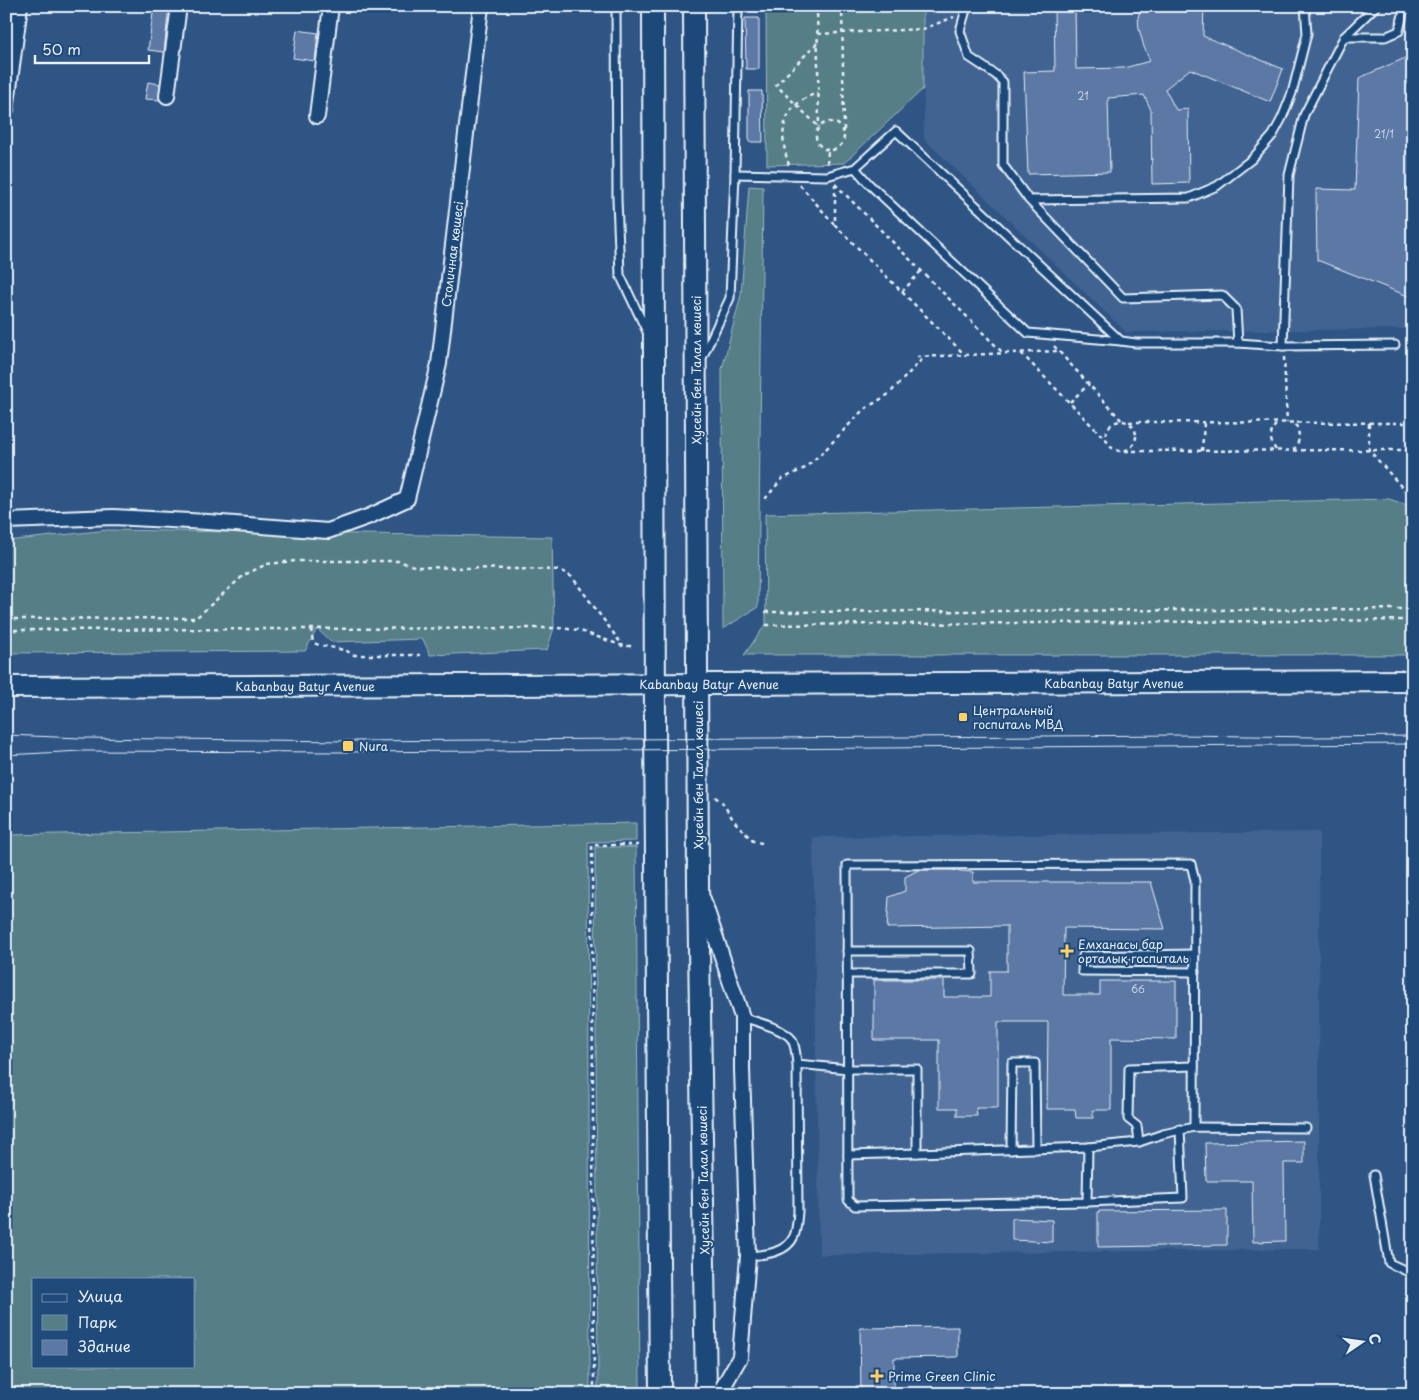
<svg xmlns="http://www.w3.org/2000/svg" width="1419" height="1400" viewBox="0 0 1419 1400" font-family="'Playpen Sans',sans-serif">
	<rect width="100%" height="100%" fill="#2f5585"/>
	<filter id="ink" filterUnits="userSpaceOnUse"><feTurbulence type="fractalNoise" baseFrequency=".02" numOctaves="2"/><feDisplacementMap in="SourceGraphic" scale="10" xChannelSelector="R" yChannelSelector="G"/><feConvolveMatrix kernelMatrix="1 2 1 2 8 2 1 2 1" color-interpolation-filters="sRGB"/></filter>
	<g filter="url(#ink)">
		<g fill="#3f6391">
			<path d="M923,6h490v323l-287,3 -202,-193z"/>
			<path d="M1319,832v417l-500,6 -6,-418z"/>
		</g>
		<g fill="#567e86" stroke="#9fb8bf" fill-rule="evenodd">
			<path d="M766,6h157v83l-79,74 -77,2z"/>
			<path d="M749,186l14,1 -5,420 -35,22 -1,-260 19,-74z"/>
			<path d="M1389,499l24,8v148h-669l22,-31 -1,-110z"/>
			<path d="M108,530l444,7 2,91 -7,22 -117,5 -7,-16 -92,3 -14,-13 -12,22 -299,2v-112z"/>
			<path d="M636,823v18l-48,1 2,552h-584v-559zM34,1279h160v87h-160z"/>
			<path d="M595,847h41l4,547h-42z"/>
		</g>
		<g fill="#5c78a5" stroke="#e8f1f8">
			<path d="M154,6h15l-5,46 -16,-2z"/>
			<path d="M1054,6h21l1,63 48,-1 26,-7 -6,-14 -5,-18 -1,-12 4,-11h62l-1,30 80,33 -13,33 -80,-33 -25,20 11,21 12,-1 1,74 -37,1 -1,-74 -7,-15 -36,3 2,74 -82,2 -4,-102 31,-1z"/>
			<path d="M745,18h14v51h-13z"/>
			<path d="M297,30l21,3 -3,28 -22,-3z"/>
			<path d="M1410,56l3,239v3l-96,-38 -1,-71 39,1 4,-112z"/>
			<path d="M148,82l12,2 -1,16 -14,-1z"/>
			<path d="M749,91h13l1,51h-14z"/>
			<path d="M918,870h33l22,2v10h178l14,47 -101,-1 -1,67h37v-14h76v58l-65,-1v72h-18v8h-17l-1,-9h-28l1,-87h-50v86h-22l1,8h-20v-8h-18v-68h-65v-60h70v17h46v-26h17v-45l-120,2 2,-31 16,-6v-14z"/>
			<path d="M1304,1141v22h-20l1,78 -32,1 -1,-61h-46l-1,-38z"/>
			<path d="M1227,1210v35l-129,2v-36z"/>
			<path d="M1012,1218l40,2v22l-40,-2z"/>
			<path d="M958,1327v30l-64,1v36h-33l-1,-66z"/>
		</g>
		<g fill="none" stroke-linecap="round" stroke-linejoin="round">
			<g stroke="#e8f1f8" stroke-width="11">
				<g id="lane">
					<path d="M616,6l1,193 3,76 28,59"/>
					<path d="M967,6l-7,25 9,26 27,18 7,7v83l26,35 160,-2 28,-12 35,-27 21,-24 9,-17 10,-25 15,-59 -2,-28"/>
					<path d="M1344,37h41l14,-6 5,-21 -2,-4"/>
					<path d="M735,174l92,2 28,-8 14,16 159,149 93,8 -225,-210 -41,37"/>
					<path d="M1029,200l94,98 99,-3 14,14 2,34"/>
					<path d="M1121,341l15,2h102l45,3 112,-1"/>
					<path d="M1283,346l6,-171 15,-60 40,-78 32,-31"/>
					<path d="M702,358l28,-60 5,-124 3,-168"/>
					<path d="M847,951h124l1,23h-124"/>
					<path d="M1195,954l-112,2 -1,15 113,1"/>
					<path d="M742,1017c12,4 44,12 50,23 4,7 4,16 5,24l1,148c-1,8 -1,17 -4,24 -7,17 -30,19 -46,20"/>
					<path d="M797,1064l51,5h69v84l-69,2"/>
					<path d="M1139,1142l-2,-16 -9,-7 1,-51 65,-2"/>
					<path d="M1088,1147l-1,55 -232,4 -7,-6 -1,-335 344,-1 4,17 -1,246"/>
					<path d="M1011,1150l1,-87h23l1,86"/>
					<path d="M917,1153l171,-6 51,-5 24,-8 31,-7 112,1"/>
					<path d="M1374,1175l15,88 24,11"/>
					<path d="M1087,1202l96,-4 -3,-69"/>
				</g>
			</g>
			<g stroke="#e8f1f8" stroke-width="18">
				<g id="street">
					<path d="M167,96l12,-90"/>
					<path d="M6,110l14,-104"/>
					<path d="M317,116l14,-110"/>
					<path d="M6,521l107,-4 95,5 120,9 42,-15 37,-17 32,-135 42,-358"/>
					<path d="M703,899l39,118v52l6,187 -8,101 -21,37"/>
				</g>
			</g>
			<g stroke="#e8f1f8" stroke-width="24">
				<g id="secondary">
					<path d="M653,6l2,719 5,669"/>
					<path d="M694,6l4,878 8,510"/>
					<path d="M6,687l1407,-6"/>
				</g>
			</g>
			<g stroke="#e8f1f8" stroke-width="2.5" stroke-dasharray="4 4" stroke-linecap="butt">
				<path d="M817,6l2,121"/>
				<path d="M842,6l2,125"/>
				<path d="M818,8l105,-2 33,5"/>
				<path d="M818,34l105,-5 31,-12"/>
				<path d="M817,43l-41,42 43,42"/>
				<circle cx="830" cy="136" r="14"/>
				<path d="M827,164l1,-13"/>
				<path d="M789,165c-7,-20 -10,-43 6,-59 5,-6 16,-10 23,-14"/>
				<path d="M835,184l168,169"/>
				<path d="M835,184v41l130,130"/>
				<path d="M800,185l34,39"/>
				<path d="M902,292l19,-21"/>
				<path d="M1054,346l69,76"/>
				<path d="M1021,353l85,87"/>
				<path d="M917,357l142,-6"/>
				<path d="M1284,357l3,66"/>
				<path d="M1070,402l19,-18"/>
				<circle cx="1121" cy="436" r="15"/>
				<path d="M1129,422l279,1"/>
				<path d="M1369,423v27l44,50"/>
				<path d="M1276,450c-7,-10 -7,-17 1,-27"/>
				<path d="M1293,450c8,-8 7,-17 2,-27"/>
				<path d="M1125,451l281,-1"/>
				<path d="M1202,451l2,-28"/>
				<path d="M765,499l17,-20 23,-11 20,-18 38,-40 26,-16 36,-38"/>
				<path d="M765,612l648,-3"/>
				<path d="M6,619l190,-1 48,-43 23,-11 28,-3h103l19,6 143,3 12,7 51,69"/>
				<path d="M766,625l647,-5"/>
				<path d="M311,629l2,14c14,5 29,4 41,12h66"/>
				<path d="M6,630l552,-2 20,2 45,16h11"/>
				<path d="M715,797l7,5 12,19 19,20 13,3"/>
				<path d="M594,1394l-2,-549h46"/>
			</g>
			<use href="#lane" stroke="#1f4a7a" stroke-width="7"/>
			<use href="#street" stroke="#1f4a7a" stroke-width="14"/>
			<use href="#secondary" stroke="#1f4a7a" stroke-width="20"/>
			<g stroke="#e8f1f8" stroke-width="1">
				<path d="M6,735l75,3 267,3 833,-6 136,2 96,-1"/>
				<path d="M6,755l75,-4 266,1 1066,-8"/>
			</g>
		</g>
	</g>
	<g fill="#ffd166" stroke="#1f4a7a" stroke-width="2">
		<rect x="958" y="712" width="10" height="10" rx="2.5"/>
		<rect x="342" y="740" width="12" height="12" rx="2.5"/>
		<path d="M1064.5 943.5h5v5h5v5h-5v5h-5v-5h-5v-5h5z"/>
		<path d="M874.5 1368.5h5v5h5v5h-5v5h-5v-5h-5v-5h5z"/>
	</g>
	<g text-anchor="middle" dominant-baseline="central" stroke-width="4" stroke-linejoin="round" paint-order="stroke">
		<g font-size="10" fill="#c5d3e3">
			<text x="1083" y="95">21</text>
			<text x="1384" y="133">21/1</text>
			<text x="1138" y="988">66</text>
		</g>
		<g font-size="12" fill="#e8f1f8" stroke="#1f4a7a">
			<text transform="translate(452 254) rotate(-83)">Столичная көшесі</text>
			<text transform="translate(696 370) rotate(-90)">Хусейн бен Талал көшесі</text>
			<text x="1114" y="683">Kabanbay Batyr Avenue</text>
			<text x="709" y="684">Kabanbay Batyr Avenue</text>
			<text x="305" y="686">Kabanbay Batyr Avenue</text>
			<text transform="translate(698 775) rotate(-90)">Хусейн бен Талал көшесі</text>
			<text transform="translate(703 1180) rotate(-91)">Хусейн бен Талал көшесі</text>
		</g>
		<g font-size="12" fill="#e8f1f8" stroke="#1f4a7a" text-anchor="start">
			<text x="973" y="710">Центральный<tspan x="973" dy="14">госпиталь МВД</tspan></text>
			<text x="359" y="746">Nura</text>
			<text x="1078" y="944">Емханасы бар<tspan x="1078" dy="14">орталық госпиталь</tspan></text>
			<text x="888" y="1376">Prime Green Clinic</text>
		</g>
	</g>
	<rect width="1419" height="1400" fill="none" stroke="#1f4a7a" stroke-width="25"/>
	<rect x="12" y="12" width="1394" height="1375" fill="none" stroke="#e8f1f8" stroke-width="2" filter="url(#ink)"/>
	<rect x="32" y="1278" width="162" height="90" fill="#1f4a7a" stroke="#6f8dac"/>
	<rect x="42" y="1294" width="25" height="8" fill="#1f4a7a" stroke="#6f8dac"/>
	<text x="78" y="1302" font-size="15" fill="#e8f1f8">Улица</text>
	<rect x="42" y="1315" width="25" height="15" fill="#567e86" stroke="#6f8dac"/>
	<text x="78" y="1328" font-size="15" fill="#e8f1f8">Парк</text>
	<rect x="42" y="1340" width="25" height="15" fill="#5c78a5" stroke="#6f8dac"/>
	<text x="78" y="1352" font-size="15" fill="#e8f1f8">Здание</text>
	<g transform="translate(1362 1342) rotate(77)" stroke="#1f4a7a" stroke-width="4" paint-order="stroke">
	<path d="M0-4L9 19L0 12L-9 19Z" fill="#e8f1f8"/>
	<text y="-8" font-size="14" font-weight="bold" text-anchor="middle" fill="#e8f1f8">С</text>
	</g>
	<path d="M35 55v8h114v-8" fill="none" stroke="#e8f1f8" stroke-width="2.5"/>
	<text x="42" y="55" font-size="15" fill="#e8f1f8" stroke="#1f4a7a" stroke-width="4" paint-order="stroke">50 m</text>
</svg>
